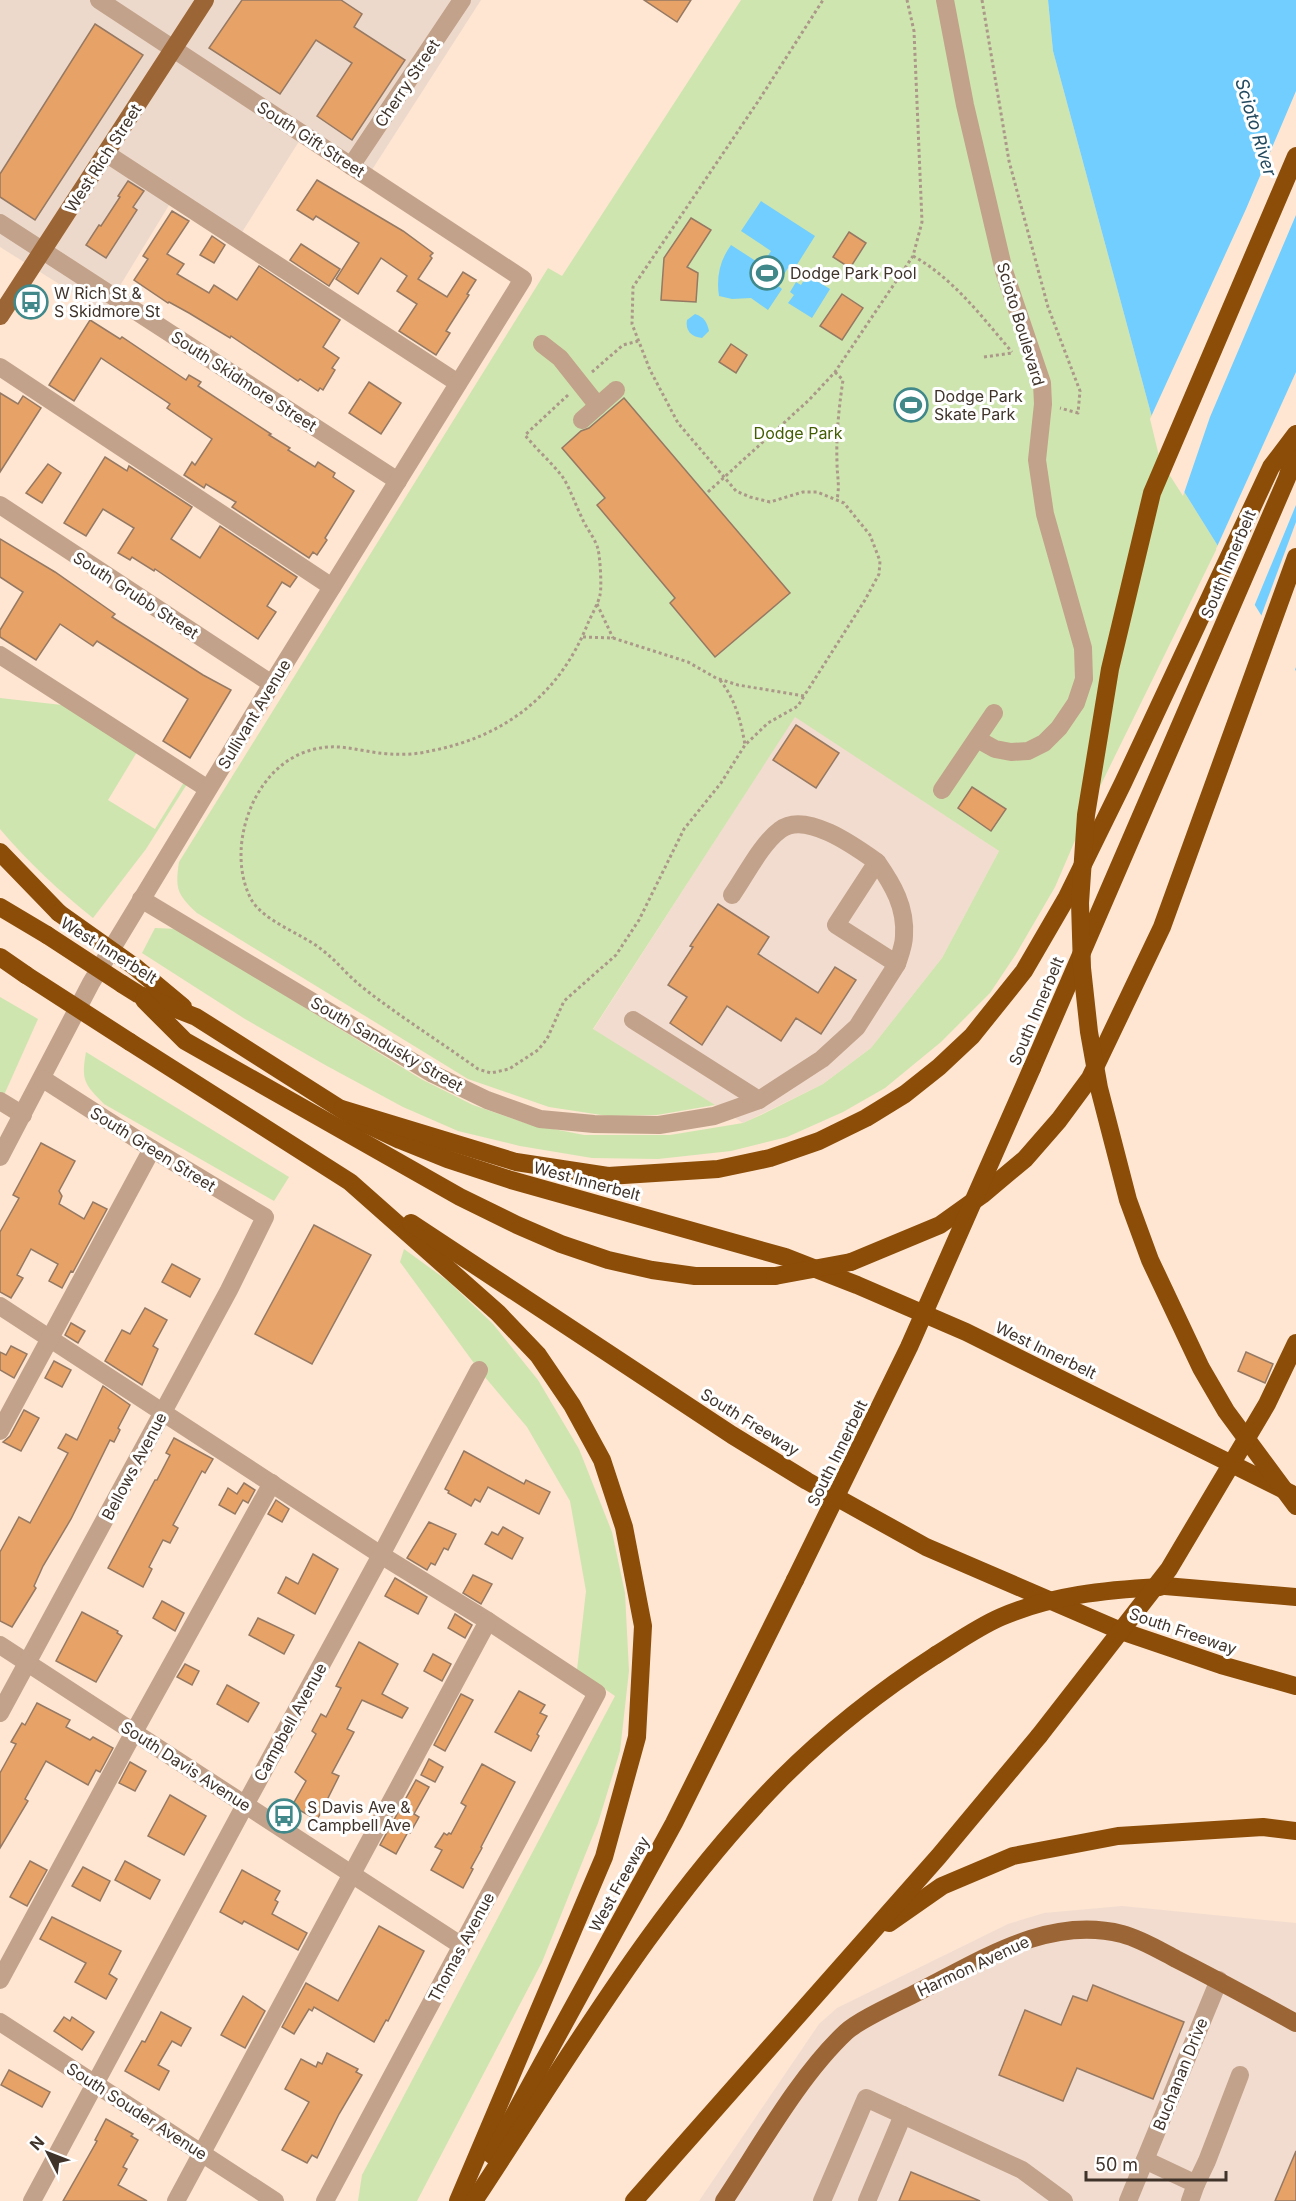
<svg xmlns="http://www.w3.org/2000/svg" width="1296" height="2201" viewBox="0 0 1296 2201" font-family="Inter,sans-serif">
	<rect width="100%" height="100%" fill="#fee6d2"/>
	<path fill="#edd9cb" d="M0,0h481l-113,176 -65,-41 -64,102 -65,-40 -70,115 -104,-65z"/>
	<g fill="#f2dccf">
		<path d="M795,716l204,135 -57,107 -71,90 -48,36 -80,39 -150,-93z"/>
		<path d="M1122,1906l174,17v278h-597l120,-177 18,-16 171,-84 36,-11z"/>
	</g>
	<g fill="#cee5af">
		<path d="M741,0h307l5,51 110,407 55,88 -132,269 -31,72 -39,67 -26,39 -49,49 -56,46 -42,24 -56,25 -56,14 -73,8 -66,-1 -72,-12 -62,-15 -55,-24 -76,-41 -82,-47 -103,-66 13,-25 23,1 243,150 52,26 55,19 56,11h86l73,-12 18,-8 62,-31 48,-36 71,-90 57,-107 -204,-134 -202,312 122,76 -58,10 -49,1 -59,-9 -81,-28 -271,-166c-20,-19 -22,-24 -18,-51l369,-594 14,8z"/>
		<path d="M0,698l62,7 75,47 -29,48 47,29 29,-47 3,2 -41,65 -53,69c-34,-27 -65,-56 -93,-89z"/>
		<path d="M0,997l38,22 -34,76 -4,-2z"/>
		<path d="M86,1052l203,125 -15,24 -170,-97c-20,-20 -23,-24 -18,-52z"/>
		<path d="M404,1249l44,32 45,43 45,56 41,69 33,83 13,61 4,78 -9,80 -22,72 -56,139 -125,239h-59l4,-26 253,-479 -38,-26 9,-79 -16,-90 -43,-74 -48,-57 -79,-108z"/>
	</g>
	<g fill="#72cefe">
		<path d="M1048,0h248v671l-133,-213 -110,-407z"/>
		<path d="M761,201l54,35 -22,35 -5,-3 -11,17 5,4 -14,21 -17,-12 -19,1 -13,-3c-3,-19 1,-36 12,-51l31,20 9,-14 -30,-20z"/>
		<path d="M807,275l23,14 -18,29 -24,-15 6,-8 -4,-3 6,-10 5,3z"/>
		<path d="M695,314c9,3 12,8 14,17l-7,7c-11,-1 -17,-8 -15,-18z"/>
	</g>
	<g fill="#fee6d2">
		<path d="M1296,91v124l-86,202 -27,79 -23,-36 -10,-41 96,-210z"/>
		<path d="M1296,372v133l-43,104 -37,-60z"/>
		<path d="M1296,522v145l-2,6 -34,-54z"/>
	</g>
	<g fill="#e7a268" stroke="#957963" stroke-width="1.5">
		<path d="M242,0h99l21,14 -8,13 51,33 -53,80 -35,-24 35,-53 -36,-23 -36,54 -71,-46z"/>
		<path d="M644,0h47l-14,22z"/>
		<path d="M95,24l48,31 -108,165 -35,-23v-23z"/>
		<path d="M317,180l86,51 30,22 -3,3 2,2 -14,21 29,18 16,-25 13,8 -9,14 2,1 -23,36 4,2 -14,22 -37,-24 18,-27 -20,-13 10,-15 -26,-18 -23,36 -22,-15 23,-36 -43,-27 -3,4 -16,-10z"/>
		<path d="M128,181l16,10 -11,16 4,3 -31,48 -20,-13 13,-20 2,1 19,-29 -2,-1z"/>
		<path d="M172,211l17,10 -22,33 17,10 -7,10 32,19 5,-8 23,15 22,-34 81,54 -17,27 16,11 -7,10 3,2 -12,20 -3,-2 -2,3 -18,-12 -2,2 -67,-45 -1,2 -41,-25 -20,-11 -1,1 -34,-23 14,-21 -5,-3z"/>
		<path d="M691,218l20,12 -24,37 11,6 -2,29 -35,-2 3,-42z"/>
		<path d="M849,232l17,11 -16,25 -17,-11z"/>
		<path d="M212,236l13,9 -11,18 -14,-8z"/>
		<path d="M301,244l39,25 -11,17 -39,-26z"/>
		<path d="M842,294l21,14 -21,32 -22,-14z"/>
		<path d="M90,320l30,19 2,-2 64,43 3,-5 12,7 -3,4 73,48 -2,1 21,13 -2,2 27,17 3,-5 17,11 -2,4 21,14 -29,47 2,2 -10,15 -4,-3 -4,6 -77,-51 4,-5 -2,-1 -28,-17 -2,4 -20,-13 8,-13 3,3 17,-26 -45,-31 3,-4 -69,-46 -27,43 -25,-16z"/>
		<path d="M731,344l16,11 -11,18 -17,-11z"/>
		<path d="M369,382l32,21 -20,31 -32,-21z"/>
		<path d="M0,393l18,11 5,-8 18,12 -41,64z"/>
		<path d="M624,398l166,195 -75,64 -45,-54 5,-5 -78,-93 8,-7 -43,-50 19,-17 8,-3z"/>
		<path d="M105,457l22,14 2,-5 63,41 -21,32 29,19 20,-32 77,51 -7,10 -8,-5 -15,24 9,6 -18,27 -103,-70 -1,2 -22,-14 -2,3 -12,-7 16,-25 -31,-19 -17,27 -22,-13z"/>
		<path d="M48,464l13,9 -19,30 -16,-10z"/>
		<path d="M0,539l55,33 60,42 -3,3 91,58 28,15 -41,68 -27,-17 25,-42 -91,-58 -4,5 -33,-22 -24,36 -36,-23v-7l23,-38 -23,-15z"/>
		<path d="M796,725l43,28 -23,35 -43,-28z"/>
		<path d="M972,787l34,22 -15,22 -33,-23z"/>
		<path d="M718,904l51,33 -11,17 60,39 17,-26 21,13 -35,54 -25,-16 -15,23 -54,-35 -25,39 -32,-22 17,-26 -19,-12 25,-38 -3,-1z"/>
		<path d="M41,1143l34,18 -16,30 3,5 -3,8 25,15 9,-17 14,7 -34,63 -2,-1 -9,17 -13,-7 9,-17 -27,-15 -14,26 6,3 -12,20 -11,-6v-60l19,-34 -6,-3z"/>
		<path d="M314,1225l57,30 -59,109 -57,-30z"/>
		<path d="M172,1264l28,15 -10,18 -28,-15z"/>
		<path d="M145,1308l22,12 -14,26 5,3 -16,36 -37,-24 17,-31 8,4z"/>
		<path d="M71,1323l14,8 -7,12 -13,-8z"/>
		<path d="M11,1346l16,8 -13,24 -14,-8v-18l6,3z"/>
		<path d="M1246,1352l27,12 -8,19 -27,-12z"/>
		<path d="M54,1361l17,9 -9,17 -17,-9z"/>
		<path d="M103,1386l27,19 -12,23 2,2 -6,12 -4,-2 -39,79 -28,47 -9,20 2,2 -24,39 -12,-6v-69l19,-35 11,6 38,-70 -10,-5 8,-14 11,6z"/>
		<path d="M24,1410l15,8 -18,33 -18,-9 7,-6z"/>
		<path d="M174,1438l39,21 -8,14 -3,-2 -29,54 5,3 -8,15 -7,-3 -14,27 3,2 -9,18 -35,-19 47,-88h2l13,-25 -4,-2z"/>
		<path d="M464,1451l60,33 2,-4 24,12 -11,22 -51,-27 -8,15 -5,-3 -4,7 -23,-13 1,-2 -4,-2z"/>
		<path d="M244,1483l11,7 -7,13 -5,-3 -8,14 -16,-9 9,-17 9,6z"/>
		<path d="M276,1500l13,9 -7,13 -14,-8z"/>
		<path d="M429,1522l27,12 -8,16 -4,-2 -9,17 -4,-2 -4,7 -20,-12z"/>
		<path d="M503,1527l20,11 -11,21 -27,-15 7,-12 6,3z"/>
		<path d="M313,1554l25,15 -23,45 -37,-21 8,-16 12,7z"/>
		<path d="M473,1575l19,9 -11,20 -18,-11z"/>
		<path d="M395,1578l32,19 -9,17 -33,-18z"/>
		<path d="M162,1601l22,12 -9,18 -22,-13z"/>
		<path d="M82,1612l36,19 -1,2 5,3 -26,46 -40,-21z"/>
		<path d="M455,1614l17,11 -7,13 -17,-10z"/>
		<path d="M258,1618l36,17 -10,19 -35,-19z"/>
		<path d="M359,1642l39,22 -16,30 26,14 -6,10 -40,-18 -15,29 7,3 -22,41 7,3 -22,44 -25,-14 14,-25 -11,-9 21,-38 -4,-3 9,-17 5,3 15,-29 -5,-2z"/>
		<path d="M433,1654l18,10 -9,17 -18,-10z"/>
		<path d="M185,1664l14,7 -7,14 -15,-8z"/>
		<path d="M227,1685l32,18 -11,19 -31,-18z"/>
		<path d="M519,1691l26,14 -5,8 7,3 -10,18 2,2 -8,15 -36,-19z"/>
		<path d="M461,1694l12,6 -28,51 -11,-6z"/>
		<path d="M37,1703l33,17 -4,7 24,13 3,-3 20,11 -13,24 -4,-2 -8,15 -42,-24 -21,38 3,2 -28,47v-75l16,-29 -5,-2 11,-19 3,2z"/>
		<path d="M429,1759l14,8 -8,15 -14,-7z"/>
		<path d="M130,1762l16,9 -11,20 -16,-8z"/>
		<path d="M482,1764l33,18 -34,65 1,1 -11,20 2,1 -10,19 -32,-18 11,-20 -7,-3 9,-14 3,2 2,-2 2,1 15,-28 -5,-3z"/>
		<path d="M416,1780l13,7 -15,27 5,3 -9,16 -2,-1 -12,22 -16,-9z"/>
		<path d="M170,1795l36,21 -22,39 -36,-19z"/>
		<path d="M30,1861l17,9 -20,36 -17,-9z"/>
		<path d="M125,1861l35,19 -10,19 -35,-19z"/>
		<path d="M83,1867l27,14 -10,20 -28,-15z"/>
		<path d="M242,1870l38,21 -5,9 3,2 -6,12 35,19 -9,17 -54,-29 -2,3 -22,-12z"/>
		<path d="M52,1917l69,34 -12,23 8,5 -11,20 -31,-17 11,-19 -46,-24z"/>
		<path d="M379,1926l45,25 -36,70 -2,-1 -12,22 -60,-35 -2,4 -3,-2 -15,25 -12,-7 24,-44 32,18z"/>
		<path d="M1093,1985l91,37 -31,77 -76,-31 -14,33 -64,-26 26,-65 36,15 12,-29 14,5z"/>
		<path d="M243,1996l22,15 -20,37 -24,-13z"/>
		<path d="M161,2012l30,16 -10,18 -9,-5 -14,24 11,6 -10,19 -34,-19 17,-30 3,1z"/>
		<path d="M64,2017l6,4 2,-4 22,15 -12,18 -28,-19z"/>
		<path d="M327,2053l31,16 -2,3 6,3 -23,39 -22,44 -5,-3 -5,8 -25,-13 27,-48 -24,-13 16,-30 15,8 2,-5 4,2z"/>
		<path d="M9,2070l41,22 -8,15 -41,-22z"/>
		<path d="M106,2119l27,15 -2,2 7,4 -15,27 4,2 -9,16 29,16h-84l34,-60 -2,-1z"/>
		<path d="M1296,2151v50h-21z"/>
		<path d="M911,2172l69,29h-81z"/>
	</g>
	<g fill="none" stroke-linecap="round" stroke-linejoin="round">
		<g stroke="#ab9889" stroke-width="3" stroke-dasharray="3 3" stroke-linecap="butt">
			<path d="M982,0l27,161 39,146 32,84 -2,22 -18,-5"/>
			<path d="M913,256c40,22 69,61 99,96"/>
			<path d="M984,357l28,-4"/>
			<path d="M592,372l31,-27 15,-4"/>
			<path d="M835,372l8,8c-4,27 -7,55 -6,82 0,15 3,21 0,38"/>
			<path d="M568,395l-43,40c11,14 26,27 37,41 8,12 13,28 20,42 4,10 13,20 16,31 2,8 4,37 2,46 -2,9 -8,19 -12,28 -28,71 -83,114 -158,128 -12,3 -27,4 -40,3 -34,-2 -55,-15 -90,0 -50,22 -74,97 -49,145 13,23 50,34 70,50 15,11 26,26 41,38 37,29 77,54 116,82l13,4 18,-4 29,-19 9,-11 17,-38 52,-46 23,-35 45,-91 37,-46 24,-38 23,-22 30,-17 6,-10"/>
			<path d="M708,492l101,-92 26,-28 78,-116 9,-34 -8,-191 -7,-31"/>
			<path d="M597,604l16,34"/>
			<path d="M583,637l30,1 75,24 28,16 22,7 66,11 61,-96 14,-26 1,-13 -10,-26 -26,-32 -27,-11h-14l-33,10 -20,-5 -14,-6 -58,-68 -28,-53 -18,-46 1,-37 126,-187 64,-100"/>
			<path d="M720,680c15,19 21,41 25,65"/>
		</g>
		<g stroke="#c2a28a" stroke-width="18">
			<path d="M945,0l20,105 39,166 38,112 1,21 -6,56 8,54 38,134 1,31 -8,24 -17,25 -15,15 -16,8 -17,1 -16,-3 -18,-10"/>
			<path d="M107,154l351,229"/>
			<path d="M351,166l111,-166"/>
			<path d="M0,223l398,258"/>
			<path d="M542,344l18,14 38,48"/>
			<path d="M0,367l332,220"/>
			<path d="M582,420l34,-30"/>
			<path d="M0,505l272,179"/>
			<path d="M0,655l208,134"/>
			<path d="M942,790l52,-77"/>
			<path d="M877,862c16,23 29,45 27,74 0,9 -4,19 -7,28"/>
			<path d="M141,899l292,175 54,26 53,19 54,5 65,1 55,-9 45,-16"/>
			<path d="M633,1020l126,80 63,-41 35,-32 40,-63 -61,-39 41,-63c-21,-15 -72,-52 -97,-32 -19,14 -34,45 -48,65"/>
			<path d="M0,1101l23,14"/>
			<path d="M0,1157l91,-174 181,-299 251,-405 -424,-279"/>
			<path d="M0,1306l381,249 107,66 109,72 -272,508"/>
			<path d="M0,1431l152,-282"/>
			<path d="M0,1645l462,301"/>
			<path d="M0,1713l229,-423 36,-73 -113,-68 -109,-70"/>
			<path d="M0,1980l134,-248 138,-249"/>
			<path d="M0,2022l275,179"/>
			<path d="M1145,2160l51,24 -6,17"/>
			<path d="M1196,2184l11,-23 33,-86"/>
			<path d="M32,2201l213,-396 136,-250 98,-185"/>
			<path d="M176,2201l312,-580"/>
			<path d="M822,2201l44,-103 156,72 42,31"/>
			<path d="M867,2201l36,-86"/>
			<path d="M1128,2201l91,-221"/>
		</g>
		<g stroke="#9b6535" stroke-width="18">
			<path d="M0,316l205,-316"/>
			<path d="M724,2201c36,-54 75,-125 122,-169 14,-13 53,-30 72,-40 62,-31 130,-77 204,-58 19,5 37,16 54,25 40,20 80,42 120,64"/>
		</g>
		<g stroke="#8c4d08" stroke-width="18">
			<path d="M0,852l59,61"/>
			<path d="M0,907l47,28"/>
			<path d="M0,957l26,18"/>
			<path d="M135,967l48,40"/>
			<path d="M122,984l16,10 58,23 162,103 42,20 47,19 64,21 274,77 72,28 109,47 324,161"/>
			<path d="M144,1000l41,41 275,156 57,28 44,19 47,16 44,10 43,6h80"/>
			<path d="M130,1042l220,140 148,131 40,42 34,50 30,55 22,67 19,99 -6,111 -33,120 -146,344"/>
			<path d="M1032,1068l255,-590 9,-28"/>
			<path d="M342,1109l174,53 92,14 110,-7 52,-11 49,-17 47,-23 39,-24 34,-27 33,-31 52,-65 43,-74 56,-114 148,-316 25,-33"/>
			<path d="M411,1223l321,212 75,46 119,66 195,84 100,34 75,21"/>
			<path d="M851,1262l89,-37 42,-30 43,-36 34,-39 31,-42 72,-151 134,-370"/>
			<path d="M1165,1586l131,11"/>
			<path d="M889,1923l53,-37 71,-30 105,-20 145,-9 33,4"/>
			<path d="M492,2155l182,-332 121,-243"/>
			<path d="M474,2201c96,-145 184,-297 307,-422 47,-47 99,-88 155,-124"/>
			<path d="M634,2201l305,-345 100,-120"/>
		</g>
		<g stroke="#8c4d08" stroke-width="18">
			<path d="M1296,156l-144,337 -42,176 -24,146 -6,88 2,65 7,64 10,56 29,112 22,60 51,108 25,43 70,95"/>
			<path d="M59,913l76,54"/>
			<path d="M47,935l75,49"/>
			<path d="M26,975l104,67"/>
			<path d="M775,1276l76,-14"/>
			<path d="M795,1580l114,-233 123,-279"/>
			<path d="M936,1655c21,-13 42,-28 65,-38 51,-22 104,-27 159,-30"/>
			<path d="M1039,1736l130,-167 98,-165 29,-61"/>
		</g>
	</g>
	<defs>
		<g id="stadium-ring" transform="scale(1.725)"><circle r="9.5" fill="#fff" stroke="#408889" stroke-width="1.5"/><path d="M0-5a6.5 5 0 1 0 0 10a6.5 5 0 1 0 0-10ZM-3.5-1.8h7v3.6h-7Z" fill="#408889"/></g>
		<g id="bus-ring" transform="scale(1.725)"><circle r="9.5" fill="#fff" stroke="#408889" stroke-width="1.5"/><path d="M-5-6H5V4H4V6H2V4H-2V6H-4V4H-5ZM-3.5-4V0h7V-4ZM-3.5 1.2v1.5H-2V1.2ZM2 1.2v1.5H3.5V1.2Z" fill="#408889"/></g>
	</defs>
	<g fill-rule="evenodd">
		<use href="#stadium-ring" x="767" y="273"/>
		<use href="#bus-ring" x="31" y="302"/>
		<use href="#stadium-ring" x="911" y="405"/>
		<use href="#bus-ring" x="284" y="1816"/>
	</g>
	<g text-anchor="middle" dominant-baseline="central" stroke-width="6" stroke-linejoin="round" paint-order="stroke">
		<g font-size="16" fill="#3f332a" stroke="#fff">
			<text transform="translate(407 83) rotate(-56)">Cherry Street</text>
			<text transform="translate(311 139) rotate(33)">South Gift Street</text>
			<text transform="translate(103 158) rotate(-57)">West Rich Street</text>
			<text transform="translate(1021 324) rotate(73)">Scioto Boulevard</text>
			<text transform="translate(244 381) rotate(33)">South Skidmore Street</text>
			<text transform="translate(1228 564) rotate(-67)">South Innerbelt</text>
			<text transform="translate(136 595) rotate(33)">South Grubb Street</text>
			<text transform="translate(254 714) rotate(-59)">Sullivant Avenue</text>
			<text transform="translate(109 950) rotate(32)">West Innerbelt</text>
			<text transform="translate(1036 1011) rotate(-67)">South Innerbelt</text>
			<text transform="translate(387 1044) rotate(30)">South Sandusky Street</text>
			<text transform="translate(153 1149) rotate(32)">South Green Street</text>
			<text transform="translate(587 1181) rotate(15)">West Innerbelt</text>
			<text transform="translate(1046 1350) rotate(26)">West Innerbelt</text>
			<text transform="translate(750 1422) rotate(32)">South Freeway</text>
			<text transform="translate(837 1453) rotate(-64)">South Innerbelt</text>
			<text transform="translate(134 1466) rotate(-62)">Bellows Avenue</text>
			<text transform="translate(1183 1631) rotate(19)">South Freeway</text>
			<text transform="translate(290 1722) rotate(-61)">Campbell Avenue</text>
			<text transform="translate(186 1766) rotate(33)">South Davis Avenue</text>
			<text transform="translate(619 1884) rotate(-61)">West Freeway</text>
			<text transform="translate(461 1947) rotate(-62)">Thomas Avenue</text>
			<text transform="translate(973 1966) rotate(-25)">Harmon Avenue</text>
			<text transform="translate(1180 2074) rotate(-68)">Buchanan Drive</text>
			<text transform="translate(137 2111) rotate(33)">South Souder Avenue</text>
		</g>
		<g font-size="16" fill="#3f332a" stroke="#fff" text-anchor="start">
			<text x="790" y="273">Dodge Park Pool</text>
			<text x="54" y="293">W Rich St &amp;<tspan x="54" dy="18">S Skidmore St</tspan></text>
			<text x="934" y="396">Dodge Park<tspan x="934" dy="18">Skate Park</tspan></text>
			<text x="307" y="1807">S Davis Ave &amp;<tspan x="307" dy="18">Campbell Ave</tspan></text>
		</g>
		<g font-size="16" fill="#435e02" stroke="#fff">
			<text x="798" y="433">Dodge Park</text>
		</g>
		<g font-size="18" font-style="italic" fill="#234a5f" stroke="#fff">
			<text transform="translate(1256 127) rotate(73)">Scioto River</text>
		</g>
	</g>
	<g transform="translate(48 2153) rotate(312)" stroke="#ffffff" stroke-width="4.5" paint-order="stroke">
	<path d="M0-4.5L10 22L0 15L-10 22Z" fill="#3f332a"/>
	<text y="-9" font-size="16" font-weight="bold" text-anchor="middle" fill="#3f332a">N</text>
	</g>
	<path d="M1086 2171v9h140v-9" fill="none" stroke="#3f332a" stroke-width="3"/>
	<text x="1095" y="2171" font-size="18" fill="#3f332a" stroke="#ffffff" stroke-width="4.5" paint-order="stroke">50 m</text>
</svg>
